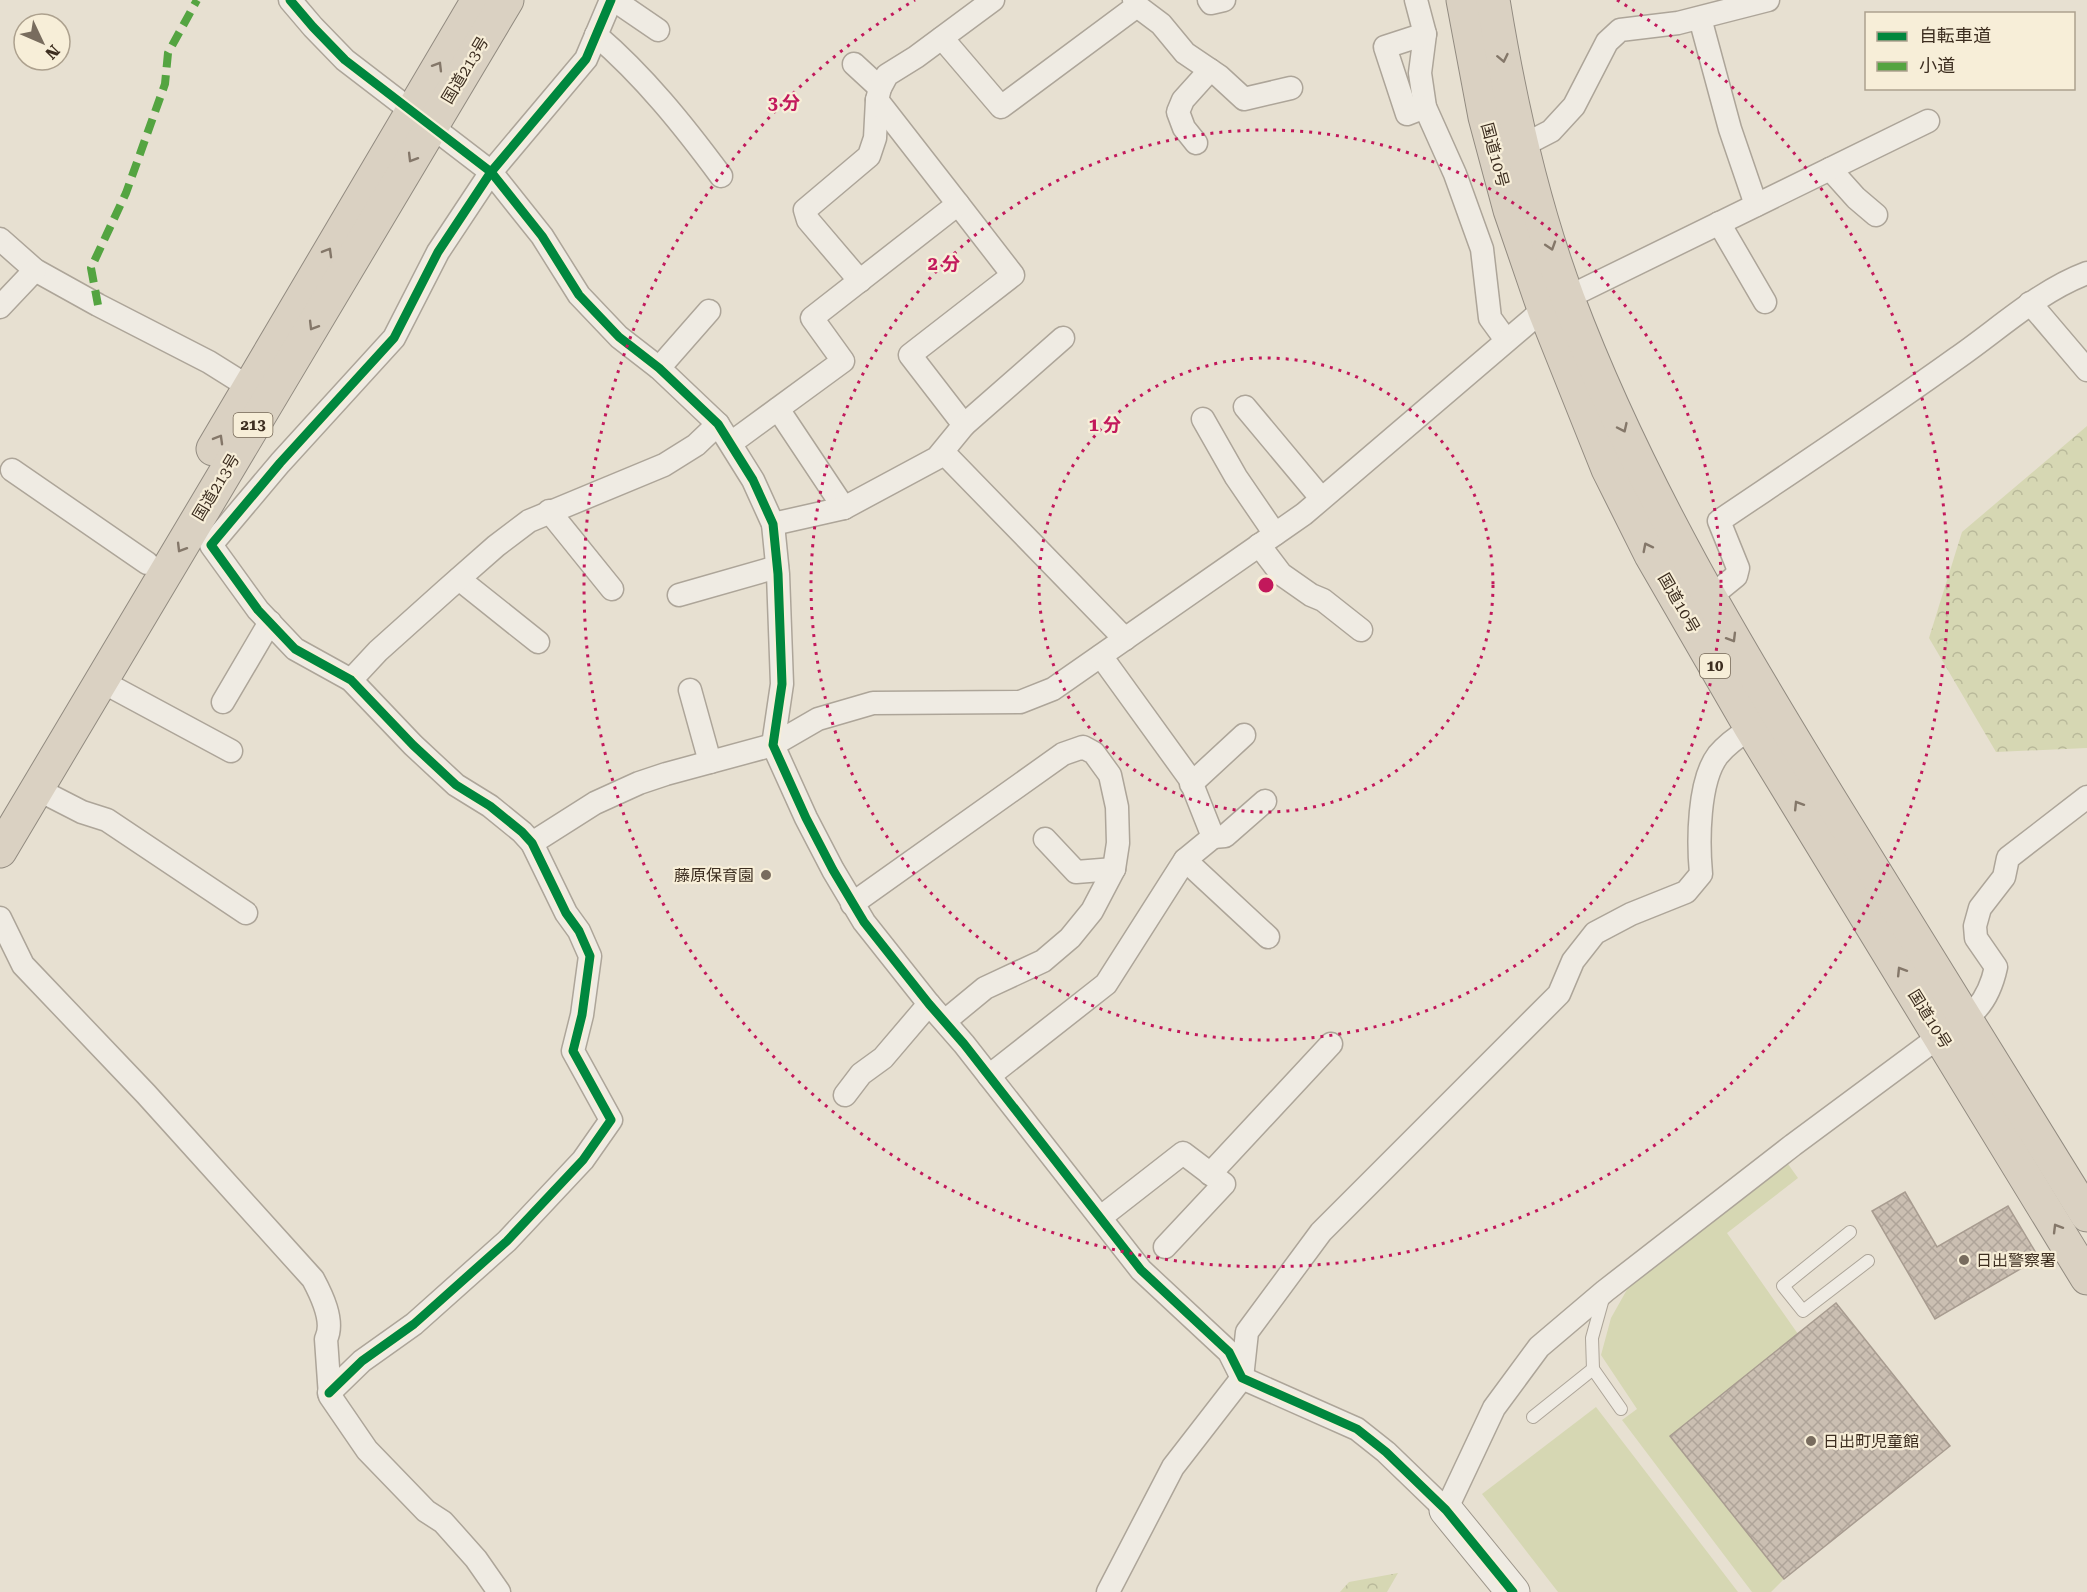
<svg xmlns="http://www.w3.org/2000/svg" width="2087" height="1592" viewBox="0 0 2087 1592" font-family="'Roboto Serif','Noto Sans JP',serif">
	<defs>
		<pattern id="forest-crowns" width="20" height="18" patternUnits="userSpaceOnUse" patternTransform="scale(1.5)"><rect width="20" height="18" fill="#d6d7b3"/><path d="M2 6a3 3 0 1 1 6 0M12 15a3 3 0 1 1 6 0" fill="none" stroke="#b9b99a"/></pattern>
		<pattern id="building-cross-hatch" width="8" height="8" patternUnits="userSpaceOnUse" patternTransform="scale(1.5)"><rect width="8" height="8" fill="#cbbfb2"/><path d="M0 0l8 8M0 8l8-8" fill="none" stroke="#afa499"/></pattern>
	</defs>
	<rect width="100%" height="100%" fill="#e7e0d1"/>
	<g fill="#d6d7b3">
		<path d="M1788,1164l10,14 -71,55 71,101 -128,102 114,143 -13,13h-19l-130,-172 15,-11 -36,-54 10,-37 18,-32z"/>
		<path d="M1596,1407l142,185h-180l-76,-98z"/>
	</g>
	<g fill="url(#forest-crowns)">
		<path d="M2087,426v322l-91,4 -67,-114 33,-106z"/>
		<path d="M1398,1573l-11,19h-47l9,-10z"/>
	</g>
	<g fill="url(#building-cross-hatch)" stroke="#a89c90" stroke-width="1.5">
		<path d="M1905,1192l32,55 71,-41 31,52 -104,61 -63,-108z"/>
		<path d="M1836,1303l114,143 -166,133 -114,-143z"/>
	</g>
	<g fill="none" stroke-linecap="round" stroke-linejoin="round">
		<g stroke="#ada599" stroke-width="14">
			<g id="lane">
				<path d="M1850,1232l-67,54 20,25 65,-50"/>
				<path d="M1604,1295l-12,43 1,31 28,40"/>
				<path d="M1533,1417l60,-48"/>
			</g>
		</g>
		<g stroke="#ada599" stroke-width="25">
			<g id="street">
				<path d="M290,0l23,27 32,33 146,112 51,64 37,59 40,42 40,31 59,56 35,56 20,44 5,50 4,110 -9,61 33,73 27,52 31,52 65,82 35,40 177,226 88,82 13,26 115,51 29,23 60,58 48,-102 45,-61 66,-56 188,-146 147,-109c32,-19 48,-32 56,-69l-20,-29 -1,-12 5,-18 24,-31 4,-19 79,-61"/>
				<path d="M614,0l44,30"/>
				<path d="M1209,0l2,3 13,-3"/>
				<path d="M1416,0l9,34 -5,39 5,34 30,67 27,75 8,69 16,22"/>
				<path d="M1137,6l24,18 24,29 34,23 25,23 47,-11"/>
				<path d="M1700,18l30,111 26,76"/>
				<path d="M1425,34l-40,13 22,67 18,-7"/>
				<path d="M596,35c48,41 88,91 125,141"/>
				<path d="M942,38l59,69 136,-101 -3,-6"/>
				<path d="M854,64l26,24"/>
				<path d="M1196,143l-12,-15 -6,-16 5,-12 27,-30"/>
				<path d="M1522,146l29,-15 23,-25 33,-64 13,-12 58,-7 90,-23"/>
				<path d="M1830,169l26,29 20,17"/>
				<path d="M958,204l55,71 -103,80 54,70 99,-87"/>
				<path d="M1719,223l46,79"/>
				<path d="M0,239l35,31 63,35 111,57 51,32"/>
				<path d="M860,281l-52,-61 -3,-10 64,-54 6,-18 2,-38"/>
				<path d="M2030,303l57,67"/>
				<path d="M0,307l35,-37"/>
				<path d="M659,368l50,-57"/>
				<path d="M1245,407l76,91"/>
				<path d="M778,409l66,99"/>
				<path d="M1203,419l33,58 39,57"/>
				<path d="M731,443l112,-82 -31,-43 146,-114 -81,-104 3,-12 7,-13 29,-18 77,-57"/>
				<path d="M943,452l182,187"/>
				<path d="M12,470l135,93"/>
				<path d="M549,511l63,78"/>
				<path d="M773,524l71,-16 93,-50 27,-33"/>
				<path d="M1259,545l22,29 30,21 12,5 38,30"/>
				<path d="M459,579l79,63"/>
				<path d="M679,595l98,-28"/>
				<path d="M1709,598l27,-22 2,-8 -19,-47c80,-54 160,-107 238,-163 42,-29 82,-67 130,-85"/>
				<path d="M351,680l27,-29 68,-61 50,-44 33,-25 135,-56 32,-20 22,-21"/>
				<path d="M101,681l130,70"/>
				<path d="M690,690l20,72"/>
				<path d="M223,702l47,-80"/>
				<path d="M1191,784l53,-49"/>
				<path d="M37,789l45,23 25,8 139,93"/>
				<path d="M1213,837l12,-1 40,-35"/>
				<path d="M1045,839l31,33 38,-3"/>
				<path d="M532,843l63,-40 44,-20 27,-9 107,-29 45,-26 55,-16 147,-1 33,-13 251,-175 240,-205 384,-188"/>
				<path d="M1185,860l83,77"/>
				<path d="M852,904l211,-150 20,-7 11,6 16,22 7,32 1,36 -4,26 -22,42 -22,27 -27,23 -58,27 -40,33"/>
				<path d="M0,918l23,47 123,129 167,185c8,15 22,42 13,60l4,57 37,54 59,61 17,11 33,37 23,33"/>
				<path d="M989,1076l117,-92 79,-124 28,-23 -23,-58 -89,-123"/>
				<path d="M845,1095l16,-21 22,-16 46,-54"/>
				<path d="M1210,1174l121,-130"/>
				<path d="M1101,1217l82,-64 41,31 -59,63"/>
				<path d="M329,1393l33,-32 52,-37 93,-83 76,-81 28,-40 -38,-69 9,-36 8,-59 -11,-25 -13,-18 -34,-70 -10,-11 -32,-26 -34,-21 -43,-40 -62,-65 -56,-31 -37,-39 -47,-65 69,-82 114,-125 44,-86 53,-80 95,-113 25,-59"/>
				<path d="M1108,1592l65,-125 69,-89 5,-46 74,-100 238,-238 14,-33 22,-28 36,-19 55,-22 15,-18c-3,-32 -3,-93 17,-119 9,-11 22,-20 33,-27"/>
			</g>
		</g>
		<g stroke="#9c958a" stroke-width="35">
			<path id="secondary" d="M1446,1510l67,82"/>
		</g>
		<g stroke="#928b80" stroke-width="35">
			<g id="highway">
				<path d="M1463,0l22,117 25,93 34,99 64,160 43,86 100,173 336,550"/>
				<path d="M1493,0c16,98 40,206 75,299 69,184 171,353 274,520 81,132 163,264 245,396"/>
				<path d="M213,449l265,-449"/>
				<path d="M0,851l507,-851"/>
			</g>
		</g>
		<use href="#lane" stroke="#efebe3" stroke-width="12"/>
		<use href="#street" stroke="#efebe3" stroke-width="22"/>
		<use href="#secondary" stroke="#efebe3" stroke-width="33"/>
		<use href="#highway" stroke="#dad1c2" stroke-width="33"/>
		<path stroke="#54a441" stroke-width="8" stroke-dasharray="15 8" stroke-linecap="butt" d="M98,305l-7,-37 35,-75 39,-109 3,-31 29,-53"/>
		<g stroke="#f7eed8" stroke-width="13">
			<g id="cycleway">
				<path d="M290,0l23,27 32,33 146,112 51,64 37,59 40,42 40,31 59,56 35,56 20,44 5,50 4,110 -9,61 33,73 27,52 31,52 65,82 35,40 177,226 88,82 13,26 115,51 29,23 60,58 67,82"/>
				<path d="M329,1393l33,-32 52,-37 93,-83 76,-81 28,-40 -38,-69 9,-36 8,-59 -11,-25 -13,-18 -34,-70 -10,-11 -32,-26 -34,-21 -43,-40 -62,-65 -56,-31 -37,-39 -47,-65 69,-82 114,-125 44,-86 53,-80 95,-113 25,-59"/>
			</g>
		</g>
		<use href="#cycleway" stroke="#00873e" stroke-width="9"/>
	</g>
	<defs><path id="oneway-chevron" d="M-2-3.5L2.5 0L-2 3.5" fill="none" stroke-width="1.6" stroke-linecap="round" stroke-linejoin="round" transform="scale(1.5)"/></defs>
	<g stroke="#847769">
		<use href="#oneway-chevron" transform="translate(1503 58) rotate(78)"/>
		<use href="#oneway-chevron" transform="translate(438 66) rotate(-59)"/>
		<use href="#oneway-chevron" transform="translate(412 158) rotate(121)"/>
		<use href="#oneway-chevron" transform="translate(1551 246) rotate(72)"/>
		<use href="#oneway-chevron" transform="translate(328 252) rotate(-60)"/>
		<use href="#oneway-chevron" transform="translate(313 326) rotate(121)"/>
		<use href="#oneway-chevron" transform="translate(1623 428) rotate(65)"/>
		<use href="#oneway-chevron" transform="translate(219 439) rotate(-60)"/>
		<use href="#oneway-chevron" transform="translate(1647 547) rotate(-117)"/>
		<use href="#oneway-chevron" transform="translate(181 548) rotate(121)"/>
		<use href="#oneway-chevron" transform="translate(1732 638) rotate(59)"/>
		<use href="#oneway-chevron" transform="translate(1798 805) rotate(-122)"/>
		<use href="#oneway-chevron" transform="translate(1901 971) rotate(-122)"/>
		<use href="#oneway-chevron" transform="translate(2057 1228) rotate(-121)"/>
	</g>
	<g fill="none" stroke="#c2185b" stroke-width="3" stroke-dasharray="3 6">
		<circle cx="1266" cy="585" r="227"/>
		<circle cx="1266" cy="585" r="455"/>
		<path d="M1617 0A682 682 0 1 1 915 0"/>
	</g>
	<g fill="#786c5e" stroke="#f7eed8" stroke-width="2">
		<circle cx="766" cy="875" r="6"/>
		<circle cx="1964" cy="1260" r="6"/>
		<circle cx="1811" cy="1441" r="6"/>
	</g>
	<g text-anchor="middle" dominant-baseline="central" stroke-width="4.5" stroke-linejoin="round" paint-order="stroke">
		<g fill="#f7eed8" stroke="#756857" stroke-width="1.5">
			<rect x="233.5" y="413" width="39" height="24" rx="4.5"/>
			<rect x="1700" y="654" width="30" height="24" rx="4.5"/>
		</g>
		<g font-size="15" font-weight="bold" fill="#3d2e20">
			<text x="253" y="425">213</text>
			<text x="1715" y="666">10</text>
		</g>
		<g font-size="16" fill="#3d2e20" stroke="#f7eed8">
			<text transform="translate(465 70) rotate(-59)">国道213号</text>
			<text transform="translate(1495 155) rotate(75)">国道10号</text>
			<text transform="translate(216 487) rotate(-59)">国道213号</text>
			<text transform="translate(1679 603) rotate(60)">国道10号</text>
			<text transform="translate(1930 1019) rotate(58)">国道10号</text>
		</g>
		<g font-size="16" fill="#3d2e20" stroke="#f7eed8" text-anchor="start">
			<text x="754" y="875" text-anchor="end">藤原保育園</text>
			<text x="1976" y="1260">日出警察署</text>
			<text x="1823" y="1441">日出町児童館</text>
		</g>
	</g>
	<circle cx="1266" cy="585" r="9" fill="#c2185b" stroke="#f7eed8" stroke-width="3"/>
	<g font-size="18" text-anchor="middle" font-weight="bold" fill="#c2185b" stroke="#f7eed8" stroke-width="4.5" stroke-linejoin="round" paint-order="stroke">
		<text x="784" y="109">3 分</text>
		<text x="944" y="270">2 分</text>
		<text x="1105" y="431">1 分</text>
	</g>
	<rect x="1865" y="12" width="210" height="78" fill="#f7eed8" stroke="#ada18e" stroke-width="1.5"/>
	<rect x="1877" y="32" width="30" height="9" fill="#00873e" stroke="#ada18e" stroke-width="1.5"/>
	<text x="1919" y="42" font-size="18" fill="#3d2e20">自転車道</text>
	<rect x="1877" y="62" width="30" height="9" fill="#54a441" stroke="#ada18e" stroke-width="1.5"/>
	<text x="1919" y="72" font-size="18" fill="#3d2e20">小道</text>
	<g transform="translate(42 42) rotate(134)"><circle r="28" fill="#f7eed8" stroke="#ada18e" stroke-width="1.5"/>
	<path d="M0-4.5L10 22L0 15L-10 22Z" fill="#786c5e"/>
	<text y="-9" font-size="16" font-weight="bold" text-anchor="middle" fill="#3d2e20">N</text>
	</g>
</svg>
